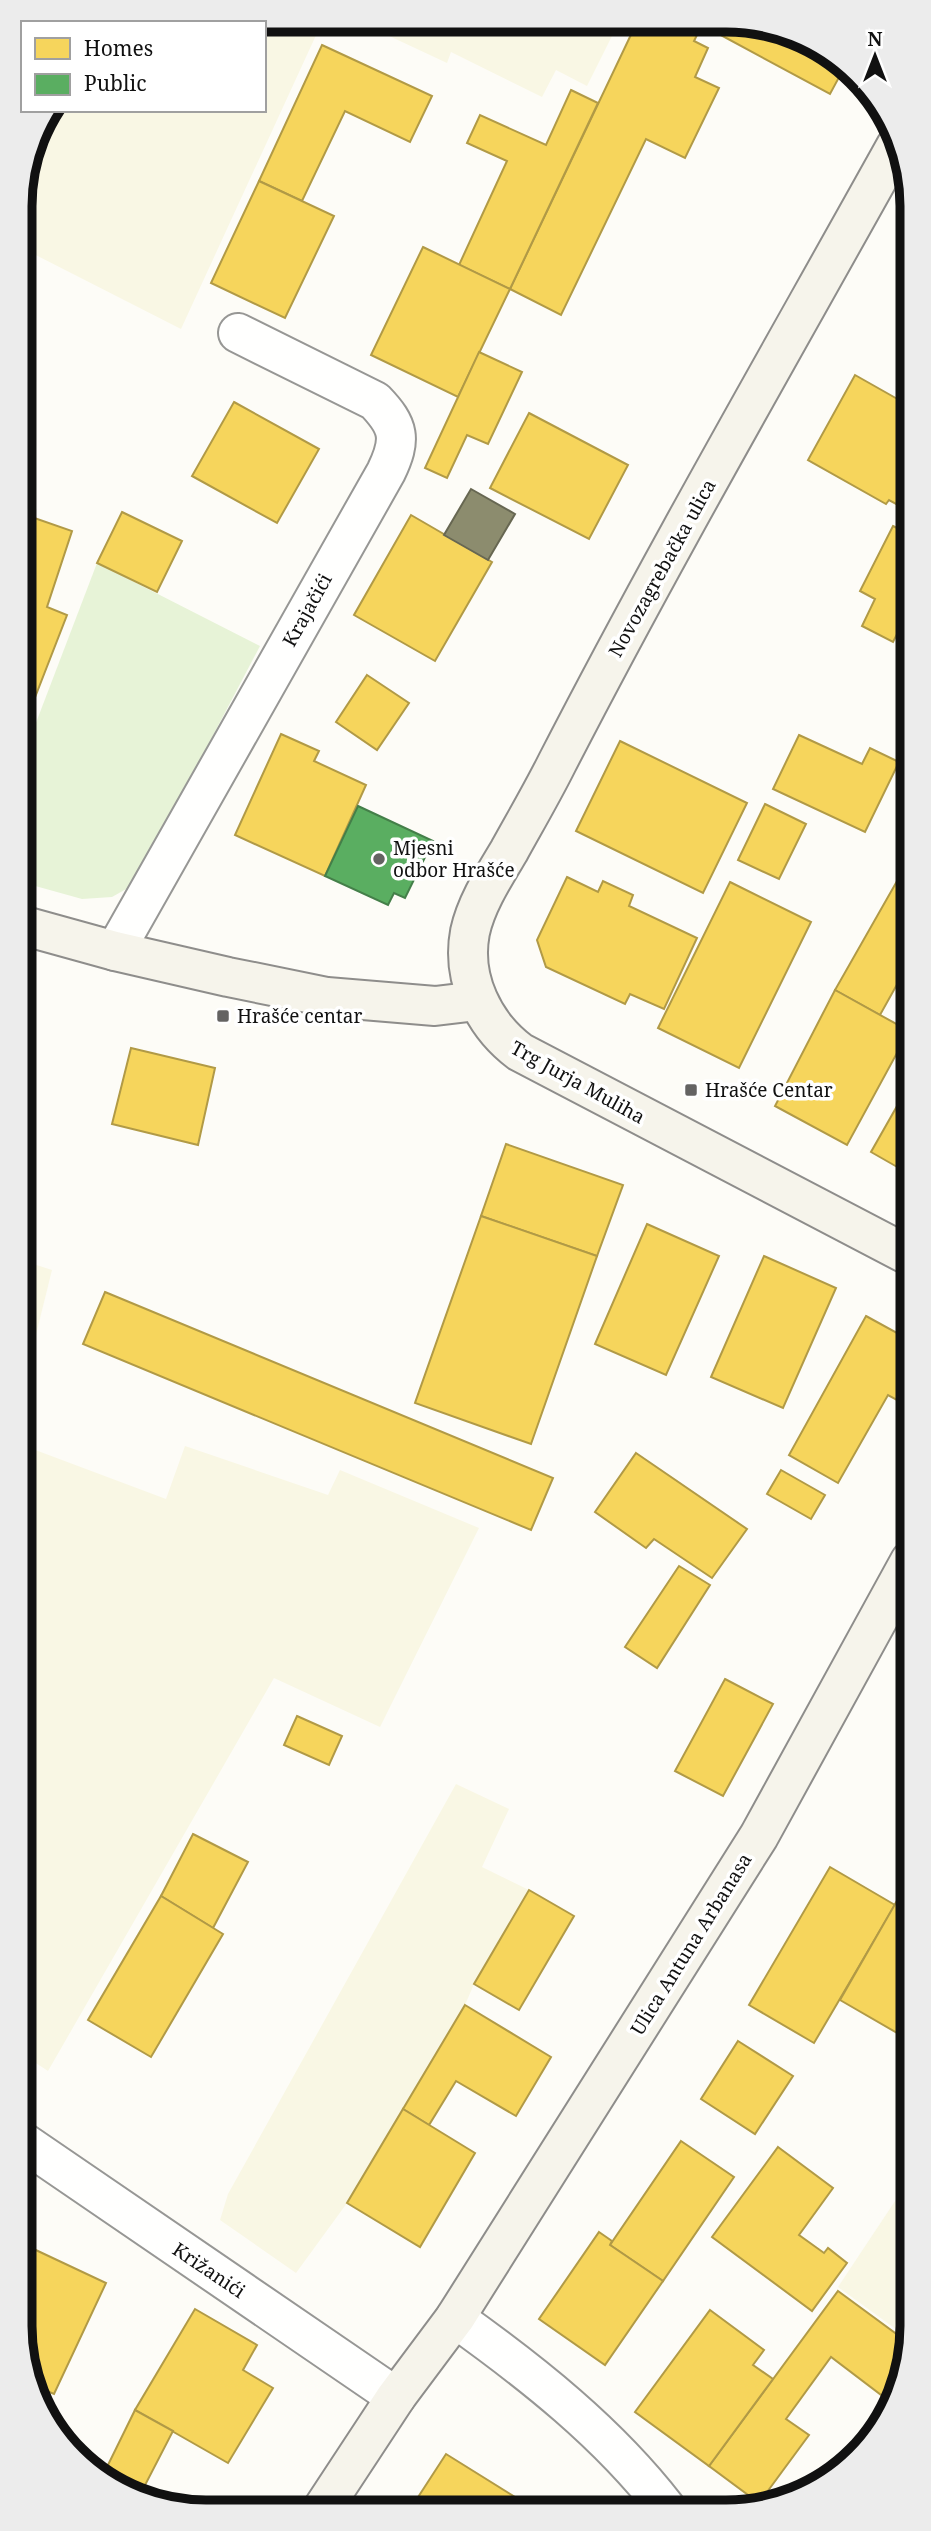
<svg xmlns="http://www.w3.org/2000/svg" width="931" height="2531" viewBox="0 0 931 2531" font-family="'Noto Serif',serif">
	<rect width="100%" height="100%" fill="#fdfcf7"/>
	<g fill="#f9f7e4">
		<path d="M205,19l118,1 -142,309 -161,-82v-54l19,-70 9,-13h216v-87h-77z"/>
		<path d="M355,20l264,2 -32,64 -31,-16 -14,27 -91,-45 -4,11z"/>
		<path d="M21,1260l31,10 -31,125z"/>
		<path d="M22,1445l144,54 19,-53 143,49 12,-25 139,58 -99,199 -106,-49 -226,393 -26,-17z"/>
		<path d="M456,1784l53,25 -27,58 47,23 -55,94 -9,21 -118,198 -51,70 -76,-53 8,-26z"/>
		<path d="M911,2177v163l-73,-53z"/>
	</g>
	<path fill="#e7f3d7" d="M97,563l163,83 -125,238 -23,13 -30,2 -61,-17v-120z"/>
	<g fill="#f6d55c" stroke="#b19a46" stroke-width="2">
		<path d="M637,22h43l19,9 -5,10 14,7 -13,29 24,11 -34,70 -39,-19 -85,176 -51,-26z"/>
		<path d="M722,23h41l81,45 -14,26 -113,-61z"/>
		<path d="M322,45l110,51 -22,46 -65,-31 -43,90 -43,-20z"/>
		<path d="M571,90l27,13 -88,186 -51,-24 48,-104 -40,-18 13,-28 66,30z"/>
		<path d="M259,181l75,35 -49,102 -74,-35z"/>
		<path d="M423,247l87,42 -52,108 -87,-42z"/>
		<path d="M479,352l43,20 -34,72 -21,-9 -20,43 -22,-10z"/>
		<path d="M855,375l53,30 1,106 -20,-11 -3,4 -78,-44z"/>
		<path d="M234,402l85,47 -42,74 -85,-47z"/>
		<path d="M529,413l99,52 -39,74 -99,-51z"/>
		<path d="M122,512l60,29 -25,51 -60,-29z"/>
		<path d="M20,513l52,18 -25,76 20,8 -47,121z"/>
		<path d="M411,515l81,47 -57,99 -81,-46z"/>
		<path d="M893,526l16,8v77l-16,31 -31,-16 13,-27 -15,-8z"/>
		<path d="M367,675l42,28 -32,47 -41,-28z"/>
		<path d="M281,734l38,17 -5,10 52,24 -41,91 -90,-41z"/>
		<path d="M799,735l63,29 8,-16 29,14 -34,70 -92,-43z"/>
		<path d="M620,741l127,62 -44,90 -127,-62z"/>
		<path d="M765,804l41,20 -27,55 -41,-19z"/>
		<path d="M909,860v103l-29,52 -45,-25z"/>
		<path d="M567,877l31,15 5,-11 30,14 -4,11 68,32 -33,71 -34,-15 -5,10 -79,-37 -9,-27z"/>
		<path d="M730,882l81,40 -72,146 -81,-40z"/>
		<path d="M835,990l74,41 -62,114 -72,-39z"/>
		<path d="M131,1048l84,20 -17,77 -86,-21z"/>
		<path d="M909,1085l1,80 -4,7 -35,-20z"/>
		<path d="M506,1144l117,41 -26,71 -116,-40z"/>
		<path d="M481,1216l116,40 -66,188 -116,-41z"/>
		<path d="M647,1224l72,32 -53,119 -71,-31z"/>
		<path d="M764,1256l72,32 -53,120 -72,-31z"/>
		<path d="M105,1292l448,186 -22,52 -448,-186z"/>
		<path d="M866,1316l44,24v67l-22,-12 -50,88 -49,-28z"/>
		<path d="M636,1453l111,76 -35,49 -58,-39 -8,9 -51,-36z"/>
		<path d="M781,1470l44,25 -14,24 -44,-25z"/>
		<path d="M679,1566l31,19 -53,83 -32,-21z"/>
		<path d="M725,1679l48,25 -50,92 -48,-25z"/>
		<path d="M297,1716l45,20 -13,29 -45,-20z"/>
		<path d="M193,1834l55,28 -35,66 -52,-32z"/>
		<path d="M830,1867l65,38 -81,138 -65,-38z"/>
		<path d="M529,1890l45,26 -55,94 -45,-26z"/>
		<path d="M161,1896l62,38 -72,123 -63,-37z"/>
		<path d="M898,1899l13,8v134l-71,-41z"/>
		<path d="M465,2005l86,52 -35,59 -60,-35 -27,44 -26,-16z"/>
		<path d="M738,2041l55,35 -38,58 -54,-35z"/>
		<path d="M403,2109l72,44 -55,94 -73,-44z"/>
		<path d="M681,2141l53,36 -71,104 -53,-36z"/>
		<path d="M778,2147l55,41 -34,47 25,18 4,-5 19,15 -35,48 -100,-74z"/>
		<path d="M599,2232l13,9 -2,4 53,36 -58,84 -66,-46z"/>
		<path d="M23,2244l83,39 -52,111 -19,-8 -12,-23z"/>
		<path d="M838,2291l72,53 -12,53 -5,7 -62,-47 -45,62 23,16 -50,68 -50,-37z"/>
		<path d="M195,2309l62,36 -14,25 30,18 -45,75 -93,-53z"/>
		<path d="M710,2310l54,40 -11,15 20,14 -64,87 -74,-54z"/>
		<path d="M135,2410l38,21 -32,62 -37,-20z"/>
		<path d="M446,2454l85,53 -120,1z"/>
	</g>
	<path fill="#5aae61" stroke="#447f49" stroke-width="2" d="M358,806l75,35 -28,57 -11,-5 -6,12 -63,-29z"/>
	<path fill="#8c8c6e" stroke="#676752" stroke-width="2" d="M471,489l44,25 -27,46 -44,-25z"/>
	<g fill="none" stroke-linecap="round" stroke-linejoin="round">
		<g stroke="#979795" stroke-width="42">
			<g id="street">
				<path d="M115,951l271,-479c16,-33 13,-46 -11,-71l-137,-68"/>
				<path d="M23,2142l373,255"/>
				<path d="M455,2318c77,55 153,115 211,190"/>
			</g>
		</g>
		<g stroke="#8e8d8b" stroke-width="42">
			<g id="secondary">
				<path d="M896,146c-114,205 -232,409 -339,617 -15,30 -32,59 -48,88 -15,25 -33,53 -39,81 -9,47 14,93 50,120l390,204"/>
				<path d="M21,925l94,26 113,26 99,20 108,9 42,-5"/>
				<path d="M323,2508l73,-111 59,-79 304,-482 151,-275"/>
			</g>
		</g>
		<use href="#street" stroke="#fffffe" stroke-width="38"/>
		<use href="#secondary" stroke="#f6f4eb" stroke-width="38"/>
	</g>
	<g fill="#646362" stroke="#fff" stroke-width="2.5">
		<circle cx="379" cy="859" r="7"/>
		<rect x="216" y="1009" width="14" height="14" rx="3.5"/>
		<rect x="684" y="1083" width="14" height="14" rx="3.5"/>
	</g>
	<g text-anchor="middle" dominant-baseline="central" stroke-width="7" stroke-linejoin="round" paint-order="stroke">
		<g font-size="19" fill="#111" stroke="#fff">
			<text transform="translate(662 568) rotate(-61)">Novozagrebačka ulica</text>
			<text transform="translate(307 610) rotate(-61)">Krajačići</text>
			<text transform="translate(578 1082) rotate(29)">Trg Jurja Muliha</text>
			<text transform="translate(691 1944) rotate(-58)">Ulica Antuna Arbanasa</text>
			<text transform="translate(209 2270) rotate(34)">Križanići</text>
		</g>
		<g font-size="19" fill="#111" stroke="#fff" text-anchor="start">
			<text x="393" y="848">Mjesni<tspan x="393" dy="22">odbor Hrašće</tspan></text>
			<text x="237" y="1016">Hrašće centar</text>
			<text x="705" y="1090">Hrašće Centar</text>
		</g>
	</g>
	<path d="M0 0H931V2531H0ZM206 32H726A174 174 0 0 1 900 206V2326A174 174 0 0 1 726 2500H206A174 174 0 0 1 32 2326V206A174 174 0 0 1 206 32Z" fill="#ececec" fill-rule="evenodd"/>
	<path fill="none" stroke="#111" stroke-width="9" d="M206 32H726A174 174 0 0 1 900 206V2326A174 174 0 0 1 726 2500H206A174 174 0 0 1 32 2326V206A174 174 0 0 1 206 32Z"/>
	<rect x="21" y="21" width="245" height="91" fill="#ffffff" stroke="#a0a0a0" stroke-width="2"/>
	<rect x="35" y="38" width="35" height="21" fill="#f6d55c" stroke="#a0a0a0" stroke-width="2"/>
	<text x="84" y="56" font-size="21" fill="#111111">Homes</text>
	<rect x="35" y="74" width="35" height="21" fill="#5aae61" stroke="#a0a0a0" stroke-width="2"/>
	<text x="84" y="91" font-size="21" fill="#111111">Public</text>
	<g transform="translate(875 56)" stroke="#ffffff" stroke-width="5" paint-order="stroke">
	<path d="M0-5L12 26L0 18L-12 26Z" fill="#111111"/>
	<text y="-10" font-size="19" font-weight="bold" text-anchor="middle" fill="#111111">N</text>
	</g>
</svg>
